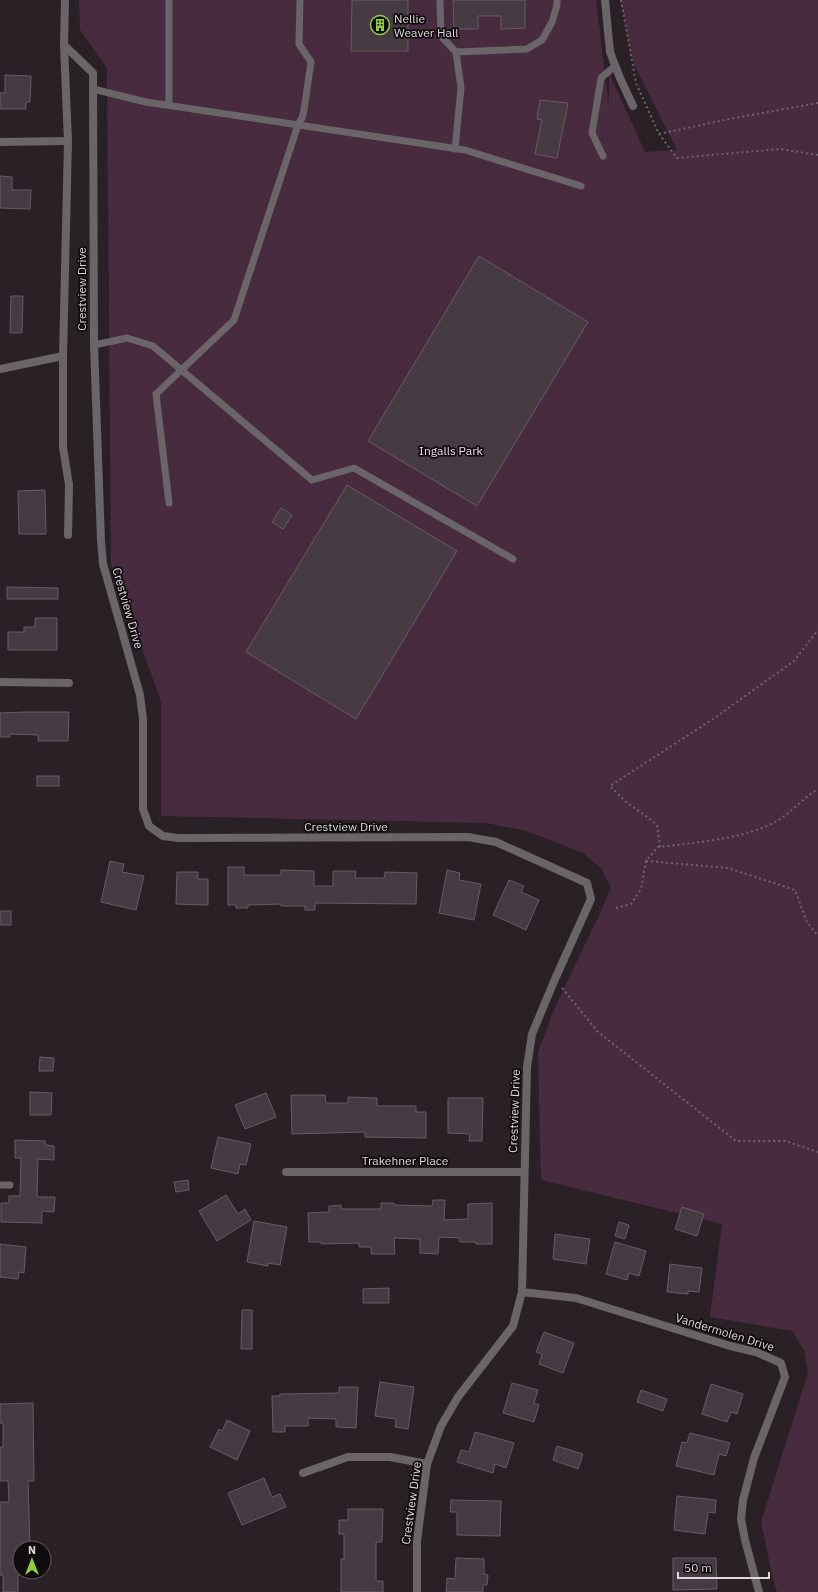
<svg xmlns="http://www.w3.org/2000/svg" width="818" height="1592" viewBox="0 0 818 1592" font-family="'IBM Plex Sans',sans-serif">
	<rect width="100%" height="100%" fill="#2a2127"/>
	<path fill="#482b3e" d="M79,0h517l13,107v-34l36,79 32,-2 -45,-90 -11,-60h197v1592h-41l-5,-17 -11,-53 47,-149 -4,-23 -12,-19 -82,-14 12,-93 -181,-44 -3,-128 17,-45 46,-96 10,-24 -10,-19 -18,-15 -56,-22 -41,-8 -325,-7v-115l-50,-137 -4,-496 -27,-38z"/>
	<g fill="#463b42" stroke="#675c63">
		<path d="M352,0h56v51h-57z"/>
		<path d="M453,0h72v28l-24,1v-13h-23v13h-24z"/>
		<path d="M5,75l26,1 -1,26h-4v7h-26v-16h5z"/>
		<path d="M540,100l28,3 -11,55 -22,-4 7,-34 -5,-1z"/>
		<path d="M0,176l12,1v13h19l-1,19 -30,-1z"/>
		<path d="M479,256l109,66 -111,184 -109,-65z"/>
		<path d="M11,296h12l-1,37h-12z"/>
		<path d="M347,485l110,66 -101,168 -110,-67z"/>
		<path d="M45,490l1,44h-27l-1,-43z"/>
		<path d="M281,508l11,7 -9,14 -11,-7z"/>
		<path d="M7,587l51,1v11h-51z"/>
		<path d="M35,618h22v32h-49v-18h16v-5h11z"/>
		<path d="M26,712h43l-1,29h-30v-6l-28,-1v3h-10v-24z"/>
		<rect x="37" y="776" width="22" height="10"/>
		<path d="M110,861l14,3 -2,8 22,4 -8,34 -35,-8z"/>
		<path d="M228,867h16v8h37v-5l33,1v15h19v-15h23l-1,7h29l1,-6 32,1 -1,31 -101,-1v7h-10v-4h-24v-2l-33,1v3h-12v-3h-8z"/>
		<path d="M447,870l13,3 -1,7 22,4 -7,36 -35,-7z"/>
		<path d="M177,872h21v7h10v26l-32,-1z"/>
		<path d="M509,880l15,6 -3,6 18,8 -13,30 -33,-15z"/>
		<rect x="0" y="911" width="11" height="14"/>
		<path d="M40,1057l14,1 -1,13h-14z"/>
		<path d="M30,1092l22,1 -1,22h-21z"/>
		<path d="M266,1093l10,24 -31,12 -10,-24z"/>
		<path d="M291,1095h34l1,8h22v-6l29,1v8h39v6h10v26l-61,-1v-5l-73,2z"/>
		<path d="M448,1098h35l-1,43h-13l1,-7 -22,-1z"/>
		<path d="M218,1137l33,7 -5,21 -6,-1 -2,10 -27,-6z"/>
		<path d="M15,1140l30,1v4l9,1v14l-16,-1 -1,38h18l-1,15 -12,-1v12l-41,-1v-19h8v-7h11l1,-38h-6z"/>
		<path d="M188,1180l1,10 -13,2 -2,-10z"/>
		<path d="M226,1195l12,19 7,-5 6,11 -34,21 -18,-30z"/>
		<path d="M433,1200h12l-1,20 24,-1v-15l24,-1v41h-16v-2h-16v-4l-21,-1 -1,17 -18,-1v-14l-26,-1 1,16h-24v-7h-12v-4l-38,1v-2h-12l-1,-29 21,-1v-6l12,-1v4h40v-6h13v2l38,1z"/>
		<path d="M682,1207l22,7 -7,22 -22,-7z"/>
		<path d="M254,1221l33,6 -7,38 -12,-2v3l-21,-4z"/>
		<path d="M619,1222l10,3 -4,14 -10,-3z"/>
		<path d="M555,1234l35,5 -4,25 -33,-5z"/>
		<path d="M615,1242l31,9 -7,25 -10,-3 -2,7 -21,-6z"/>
		<path d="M0,1244l26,3 -2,26 -5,-1 -1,7 -18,-2z"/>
		<path d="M670,1264l32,4 -3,24 -11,-1v3l-21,-2z"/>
		<path d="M389,1288v15h-26v-14z"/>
		<path d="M242,1310h10v39h-11z"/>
		<path d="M544,1332l30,11 -11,30 -24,-9 3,-10 -6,-2z"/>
		<path d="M380,1382l34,5 -6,42 -13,-2 1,-8 -21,-3z"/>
		<path d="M512,1383l26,7 -4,13 5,2 -5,17 -31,-9z"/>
		<path d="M711,1384l32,10 -6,20 -6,-2 -4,10 -25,-8z"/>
		<path d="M339,1387h19l-2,41 -20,-1v-8l-28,-1v8h-23v6h-12l-1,-36h8v-2l59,-1z"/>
		<path d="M641,1390l26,9 -4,12 -26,-9z"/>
		<path d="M33,1403l1,78h-6l2,67h-10v27h-2v17h-15v-17h-3v-73h9l-1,-21h-8v-34h3v-24h-3v-19z"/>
		<path d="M227,1420l23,11 -13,29 -27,-13 9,-18 3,2z"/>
		<path d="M475,1432l39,11 -8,25 -11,-4 -2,9 -36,-11 4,-12 8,2z"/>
		<path d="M690,1433l40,10 -4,13 -7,-2 -5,21 -38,-9 6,-24 5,1z"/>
		<path d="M557,1446l26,8 -5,15 -25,-9z"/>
		<path d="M264,1478l8,19 8,-3 6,13 -44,18 -14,-32z"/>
		<path d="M677,1496l39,4 -1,13 -7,-1 -3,22 -31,-4z"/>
		<path d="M451,1500l50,1 -1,35 -43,-1v-23h-7z"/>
		<path d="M348,1509h35l-1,33h-6v39h7v11h-42v-33h3v-25h-5v-14h9z"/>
		<path d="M456,1558l28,1v15l4,1 -1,10h-4v7h-37l1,-14 8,1z"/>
		<path d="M673,1558h43l1,31 -44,1z"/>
	</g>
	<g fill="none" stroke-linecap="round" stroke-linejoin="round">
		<g stroke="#6d656a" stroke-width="2" stroke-dasharray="2 3" stroke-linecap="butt">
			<path d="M621,0l15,83 23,51 18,24 103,-9 38,6"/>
			<path d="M659,134l70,-15 89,-16"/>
			<path d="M660,847l-3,-22 -11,-9 -20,-14 -16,-16 103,-67 81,-58 24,-31"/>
			<path d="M646,861l82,7 67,22 12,32 11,14"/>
			<path d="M616,908l15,-4 10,-15 5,-28 12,-14c36,-4 87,-8 119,-26 15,-9 26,-23 41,-32"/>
			<path d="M562,988l36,44 138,109h49l33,11"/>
		</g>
		<g stroke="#6a6568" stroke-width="7">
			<path d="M440,0l1,36 15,16"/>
			<path d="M93,89l53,13 319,48 116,36"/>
			<path d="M169,105v-105"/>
			<path d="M455,149l6,-61 -5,-36 71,-3 15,-9 10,-18 5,-17v-5"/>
			<path d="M603,156l-11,-23 9,-55 14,-12"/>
			<path d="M94,345l33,-7 26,8 159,134 42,-12 159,91"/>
			<path d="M169,503l-13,-109 78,-74 64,-195 4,-7 2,-8 7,-48 -12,-18 1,-44"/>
			<path d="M0,1185h10"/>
		</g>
		<g stroke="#6a6568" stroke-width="8">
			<path d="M65,0l-1,45 4,96 -5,215v91l6,38 -1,50"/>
			<path d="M605,0l5,52 10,26 13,28"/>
			<path d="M64,45l29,28 1,272 7,196 2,23 37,131 3,24v90l6,17 14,10 15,2 290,-1 28,5 91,41 4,16 -36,80 -23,55 -5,33 -5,225 -9,34 -55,71 -17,29 -14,38 -10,77v51"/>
			<path d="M0,142l68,-1"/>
			<path d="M0,369l63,-13"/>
			<path d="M0,682l69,1"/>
			<path d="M286,1172h238"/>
			<path d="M522,1292l54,6 154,48 26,6 25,11 4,14 -31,81 -11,42 -2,19 4,21 14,52"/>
			<path d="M303,1473l45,-16h42l37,7"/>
		</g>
	</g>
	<defs>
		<g id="building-ring" transform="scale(1)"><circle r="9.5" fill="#100c0e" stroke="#8fcd41" stroke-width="1.5"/><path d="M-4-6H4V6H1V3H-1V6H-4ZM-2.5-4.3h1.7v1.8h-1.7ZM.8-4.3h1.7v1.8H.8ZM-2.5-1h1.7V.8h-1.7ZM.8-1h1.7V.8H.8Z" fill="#8fcd41"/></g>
	</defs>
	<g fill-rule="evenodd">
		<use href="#building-ring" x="380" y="25"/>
	</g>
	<g text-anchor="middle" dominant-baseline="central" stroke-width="3.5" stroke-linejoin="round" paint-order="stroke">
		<g font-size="12" fill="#ded8dc" stroke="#100c0e" text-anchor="start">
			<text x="394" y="18">Nellie<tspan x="394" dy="14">Weaver Hall</tspan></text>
		</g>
		<g font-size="12" fill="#ded8dc" stroke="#100c0e">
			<text transform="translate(81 289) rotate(-90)">Crestview Drive</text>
			<text transform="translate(128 608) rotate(74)">Crestview Drive</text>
			<text x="346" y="826">Crestview Drive</text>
			<text transform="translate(514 1111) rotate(-88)">Crestview Drive</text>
			<text x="405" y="1160">Trakehner Place</text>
			<text transform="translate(725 1332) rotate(17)">Vandermolen Drive</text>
			<text transform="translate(411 1503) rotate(-82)">Crestview Drive</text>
		</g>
		<g font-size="12" fill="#f7d5ea" stroke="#100c0e">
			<text x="451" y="450">Ingalls Park</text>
		</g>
	</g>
	<g transform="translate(32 1560)"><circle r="19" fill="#100c0e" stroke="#625e60"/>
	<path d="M0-3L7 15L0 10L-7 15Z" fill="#8fcd41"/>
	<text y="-6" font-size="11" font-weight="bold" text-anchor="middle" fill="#ded8dc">N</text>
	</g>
	<path d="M678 1572v6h91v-6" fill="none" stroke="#ded8dc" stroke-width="2"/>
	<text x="684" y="1572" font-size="12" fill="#ded8dc" stroke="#100c0e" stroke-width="3" paint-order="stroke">50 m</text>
</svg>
